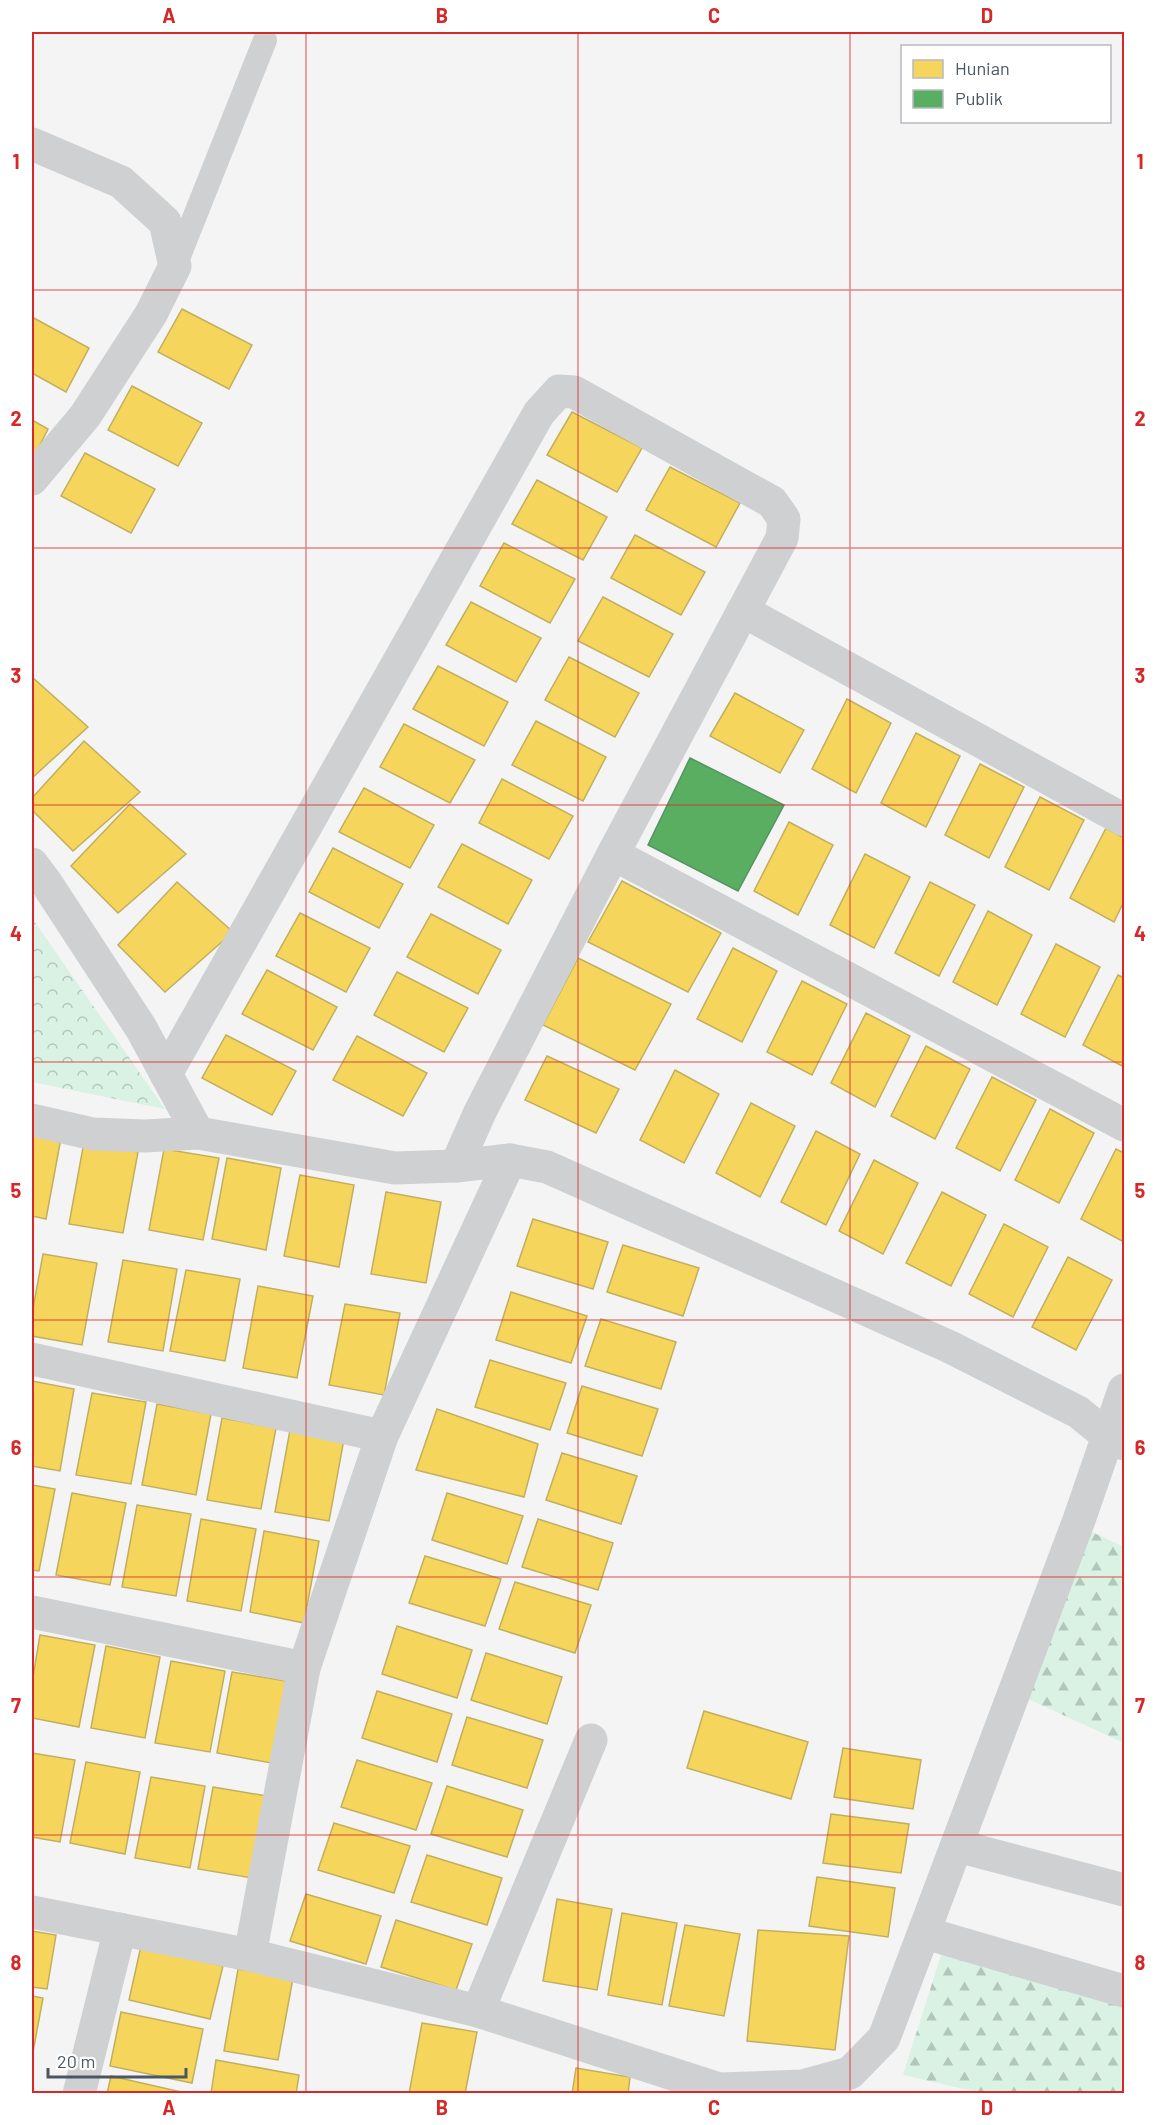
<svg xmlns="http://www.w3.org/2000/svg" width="1156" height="2125" viewBox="0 0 1156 2125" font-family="Barlow,sans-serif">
	<defs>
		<pattern id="forest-firs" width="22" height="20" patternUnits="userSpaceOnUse" patternTransform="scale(1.5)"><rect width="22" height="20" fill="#d9f2e3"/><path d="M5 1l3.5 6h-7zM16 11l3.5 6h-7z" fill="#b2c7bb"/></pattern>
		<pattern id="park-crowns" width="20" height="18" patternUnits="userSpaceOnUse" patternTransform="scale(1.5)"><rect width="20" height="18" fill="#d9f2e3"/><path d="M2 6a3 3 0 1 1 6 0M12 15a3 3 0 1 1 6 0" fill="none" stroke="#b2c7bb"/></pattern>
	</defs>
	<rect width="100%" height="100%" fill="#f4f4f4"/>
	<g fill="url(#forest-firs)">
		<path d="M1090,1531l34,16v196l-96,-44z"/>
		<path d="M943,1949l181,48v96h-143l-78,-18z"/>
	</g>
	<path fill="url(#park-crowns)" d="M32,918l133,191 -133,-27z"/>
	<g fill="#f6d55c" stroke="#c2af5e" stroke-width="1.5">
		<path d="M182,309l70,36 -23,44 -71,-37z"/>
		<path d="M32,317l57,31 -23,44 -34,-19z"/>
		<path d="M132,386l70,37 -24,43 -70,-36z"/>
		<path d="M572,412l70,36 -25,44 -70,-37z"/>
		<path d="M32,420l16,9 -16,32z"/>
		<path d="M85,453l70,36 -24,44 -70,-37z"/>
		<path d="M670,467l70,36 -24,44 -70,-37z"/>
		<path d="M537,480l70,37 -24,43 -71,-36z"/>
		<path d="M635,535l70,37 -24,43 -70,-37z"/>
		<path d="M504,543l71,36 -25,44 -70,-37z"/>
		<path d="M603,597l70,37 -24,43 -71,-36z"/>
		<path d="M471,602l70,36 -25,44 -70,-37z"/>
		<path d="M569,657l70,36 -24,44 -70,-37z"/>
		<path d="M438,666l70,36 -24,44 -71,-37z"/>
		<path d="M32,677l56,50 -56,51z"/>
		<path d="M735,693l69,37 -24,43 -70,-37z"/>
		<path d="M847,699l44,24 -35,70 -44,-24z"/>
		<path d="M536,721l70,36 -23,44 -71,-36z"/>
		<path d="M404,724l71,36 -25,43 -70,-36z"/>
		<path d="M916,733l44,23 -34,71 -45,-24z"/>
		<path d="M84,741l56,51 -67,59 -41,-41v-12z"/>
		<path d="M980,764l44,23 -35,71 -44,-23z"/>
		<path d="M502,779l71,37 -24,43 -70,-36z"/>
		<path d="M364,788l70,37 -24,43 -71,-36z"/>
		<path d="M1040,797l44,23 -35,70 -44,-23z"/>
		<path d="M130,804l56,50 -68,59 -47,-47z"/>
		<path d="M789,822l44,23 -35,70 -44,-24z"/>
		<path d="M1106,828l18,10v63l-10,21 -44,-24z"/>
		<path d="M462,844l70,36 -24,44 -70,-37z"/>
		<path d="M333,848l70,36 -24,44 -70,-36z"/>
		<path d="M865,854l45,23 -36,71 -44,-23z"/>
		<path d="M622,881l99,52 -33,59 -100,-50z"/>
		<path d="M177,882l56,50 -68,60 -47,-47z"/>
		<path d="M930,882l45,23 -36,71 -44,-23z"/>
		<path d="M988,911l44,24 -35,70 -44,-23z"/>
		<path d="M300,913l70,35 -24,44 -70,-36z"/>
		<path d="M431,914l70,36 -23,44 -71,-37z"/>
		<path d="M1056,944l44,23 -35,70 -44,-23z"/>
		<path d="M733,948l44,23 -35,71 -45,-23z"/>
		<path d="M578,958l93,46 -36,66 -92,-45z"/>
		<path d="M267,970l70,37 -24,43 -71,-36z"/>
		<path d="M397,972l71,36 -24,44 -70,-37z"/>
		<path d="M1118,975l6,3v89l-41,-22z"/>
		<path d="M802,981l45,23 -35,71 -45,-23z"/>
		<path d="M866,1013l44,23 -35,71 -44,-24z"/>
		<path d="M226,1035l70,36 -24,44 -70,-37z"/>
		<path d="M357,1036l70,37 -24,43 -70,-36z"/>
		<path d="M926,1046l44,23 -35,70 -44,-23z"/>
		<path d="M547,1056l72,33 -23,44 -71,-33z"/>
		<path d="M675,1070l44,24 -35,69 -44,-23z"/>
		<path d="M992,1077l44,23 -36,71 -44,-23z"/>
		<path d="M751,1103l44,23 -35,71 -44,-24z"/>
		<path d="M1050,1109l44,24 -35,70 -44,-23z"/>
		<path d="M816,1131l44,23 -34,71 -45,-23z"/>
		<path d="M32,1132l29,6 -15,81 -14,-3z"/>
		<path d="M84,1142l54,10 -15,81 -54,-9z"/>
		<path d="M164,1149l55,9 -16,82 -54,-10z"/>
		<path d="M1116,1149l8,4v89l-43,-23z"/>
		<path d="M227,1158l54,10 -15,82 -54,-11z"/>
		<path d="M874,1160l44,23 -35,71 -44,-23z"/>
		<path d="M300,1175l54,10 -15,82 -55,-11z"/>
		<path d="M386,1192l55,10 -15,81 -55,-9z"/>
		<path d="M942,1192l44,23 -35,71 -45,-23z"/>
		<path d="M533,1219l75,23 -15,47 -76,-23z"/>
		<path d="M1004,1224l44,23 -35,70 -44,-23z"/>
		<path d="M623,1245l76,23 -16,48 -76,-24z"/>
		<path d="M43,1254l54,9 -15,82 -50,-9v-22z"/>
		<path d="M1068,1257l44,23 -36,70 -44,-23z"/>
		<path d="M123,1260l54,9 -14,82 -55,-9z"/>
		<path d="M186,1270l54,9 -15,82 -55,-10z"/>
		<path d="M258,1286l55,10 -16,82 -54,-10z"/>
		<path d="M511,1292l76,24 -16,47 -75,-23z"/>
		<path d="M345,1304l55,9 -16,82 -55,-10z"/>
		<path d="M601,1319l75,23 -15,47 -76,-23z"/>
		<path d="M490,1360l76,23 -16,47 -75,-23z"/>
		<path d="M32,1381l42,8 -14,82 -28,-5z"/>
		<path d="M582,1386l76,23 -16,47 -75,-23z"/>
		<path d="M92,1393l54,9 -15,82 -55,-9z"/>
		<path d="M157,1404l54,10 -15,81 -54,-10z"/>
		<path d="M437,1409l101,35 -14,53 -108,-27z"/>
		<path d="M222,1418l54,10 -15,81 -54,-9z"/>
		<path d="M290,1430l54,9 -15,82 -54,-9z"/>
		<path d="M562,1453l75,23 -16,48 -75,-24z"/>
		<path d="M32,1485l23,4 -16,82 -7,-1z"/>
		<path d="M72,1493l54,10 -16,82 -54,-10z"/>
		<path d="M447,1493l76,23 -16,48 -75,-24z"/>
		<path d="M137,1505l54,9 -15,82 -54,-9z"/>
		<path d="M201,1519l55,10 -15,82 -54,-10z"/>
		<path d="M538,1519l75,24 -15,47 -76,-23z"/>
		<path d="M264,1531l55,10 -15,82 -54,-11z"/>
		<path d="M425,1556l76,23 -16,47 -76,-23z"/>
		<path d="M515,1582l76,23 -16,48 -76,-24z"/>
		<path d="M397,1626l75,24 -15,48 -75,-24z"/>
		<path d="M40,1635l55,10 -16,82 -47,-9v-35z"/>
		<path d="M106,1646l54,11 -15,81 -54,-10z"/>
		<path d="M486,1653l76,24 -15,47 -76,-24z"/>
		<path d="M171,1661l54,10 -15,81 -55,-9z"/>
		<path d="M232,1672l54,9 -15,82 -54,-10z"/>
		<path d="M377,1691l75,23 -15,48 -75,-24z"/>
		<path d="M704,1711l104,31 -17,57 -104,-31z"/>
		<path d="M467,1717l76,23 -16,48 -75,-23z"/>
		<path d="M843,1748l78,12 -8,49 -79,-12z"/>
		<path d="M32,1753l43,7 -15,82 -28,-5z"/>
		<path d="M357,1760l75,23 -16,47 -75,-23z"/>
		<path d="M86,1762l54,10 -15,82 -55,-11z"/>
		<path d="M151,1777l54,9 -15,82 -55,-10z"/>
		<path d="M447,1786l76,24 -16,47 -76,-23z"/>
		<path d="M213,1787l54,9 -15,82 -54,-9z"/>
		<path d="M831,1814l78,10 -8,49 -78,-10z"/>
		<path d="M334,1823l76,23 -16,47 -76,-23z"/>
		<path d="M427,1855l75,23 -15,47 -76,-23z"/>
		<path d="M817,1877l78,11 -7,49 -79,-11z"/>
		<path d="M306,1894l75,22 -15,48 -76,-23z"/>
		<path d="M557,1899l55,10 -15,81 -54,-9z"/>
		<path d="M622,1913l55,10 -15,82 -54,-10z"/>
		<path d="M396,1920l76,24 -16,46 -75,-23z"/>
		<path d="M685,1925l55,9 -16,82 -55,-10z"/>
		<path d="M758,1930l91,6 -14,114 -88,-9z"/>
		<path d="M32,1931l24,4 -9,54 -15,-2z"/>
		<path d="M141,1946l82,20 -13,53 -81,-19z"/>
		<path d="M238,1969l55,9 -15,82 -54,-9z"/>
		<path d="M32,1996l11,2 -10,54h-1z"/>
		<path d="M121,2012l82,17 -11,54 -82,-17z"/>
		<path d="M422,2023l55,9 -12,62h-56z"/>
		<path d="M216,2060l83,15 -3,19h-85z"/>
		<path d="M576,2068l54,9 -2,17h-56z"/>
		<path d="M111,2076l79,18h-83z"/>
	</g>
	<path fill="#5aae61" stroke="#559461" stroke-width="1.5" d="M690,758l94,47 -46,86 -90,-46z"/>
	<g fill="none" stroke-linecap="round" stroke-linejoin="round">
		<path stroke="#ced0d2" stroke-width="24" d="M175,266l90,-226"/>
		<g stroke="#ced0d2" stroke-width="33">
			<path d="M32,144l89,38 44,40 10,44 -24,48 -66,102 -53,63"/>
			<path d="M743,611l381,209"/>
			<path d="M613,854l511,271"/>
			<path d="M32,864l15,20 94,144 57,105 197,35 61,-2 54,-6 37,7 403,180 128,65 31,25 15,7"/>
			<path d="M166,1074l373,-661 20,-22 15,1 198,110 12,17 -2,19 -169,316 -133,258 -24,54"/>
			<path d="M32,1120l61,14 52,2 53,-3"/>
			<path d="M32,1359l350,77"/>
			<path d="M32,1612l272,56"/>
			<path d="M958,1846l166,44"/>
			<path d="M32,1912l218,43 228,56 241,78 84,-3 47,-13 34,-35 195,-518 45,-130"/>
			<path d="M925,1933l199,58"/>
			<path d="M250,1955l54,-287 78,-232 128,-276"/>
			<path d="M478,2011l113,-271"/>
			<path d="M79,2094l41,-165"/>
		</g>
	</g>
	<path fill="none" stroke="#d62828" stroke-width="1.5" stroke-opacity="0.55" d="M306,32v2062M578,32v2062M850,32v2062M32,290h1092M32,548h1092M32,805h1092M32,1062h1092M32,1320h1092M32,1577h1092M32,1835h1092"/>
	<rect width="1156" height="2125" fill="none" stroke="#ffffff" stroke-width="66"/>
	<rect x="901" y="45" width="210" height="78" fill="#ffffff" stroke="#b7bbc0" stroke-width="1.5"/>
	<rect x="913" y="60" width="30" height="18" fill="#f6d55c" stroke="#b7bbc0" stroke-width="1.5"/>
	<text x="955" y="75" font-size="18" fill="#4a5661">Hunian</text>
	<rect x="913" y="90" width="30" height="18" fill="#5aae61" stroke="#b7bbc0" stroke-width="1.5"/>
	<text x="955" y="105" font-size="18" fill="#4a5661">Publik</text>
	<path d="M48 2068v9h138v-9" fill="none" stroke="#4a5661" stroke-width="3"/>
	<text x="57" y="2068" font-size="18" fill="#4a5661" stroke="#ffffff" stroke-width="4.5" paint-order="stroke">20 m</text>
	<rect x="33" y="33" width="1090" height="2059" fill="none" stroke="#d62828" stroke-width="2"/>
	<g font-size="20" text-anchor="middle" font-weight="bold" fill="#d62828">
		<text x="169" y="23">A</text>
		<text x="442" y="23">B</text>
		<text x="714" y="23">C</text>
		<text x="987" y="23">D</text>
		<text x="16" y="169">1</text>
		<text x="1140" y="169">1</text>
		<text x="16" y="426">2</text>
		<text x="1140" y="426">2</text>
		<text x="16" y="683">3</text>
		<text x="1140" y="683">3</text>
		<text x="16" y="941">4</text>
		<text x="1140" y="941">4</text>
		<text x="16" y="1198">5</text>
		<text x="1140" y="1198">5</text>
		<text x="16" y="1455">6</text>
		<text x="1140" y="1455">6</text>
		<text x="16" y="1713">7</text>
		<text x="1140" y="1713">7</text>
		<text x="16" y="1970">8</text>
		<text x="1140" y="1970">8</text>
		<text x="169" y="2115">A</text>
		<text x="442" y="2115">B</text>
		<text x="714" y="2115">C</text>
		<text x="987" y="2115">D</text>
	</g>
</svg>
